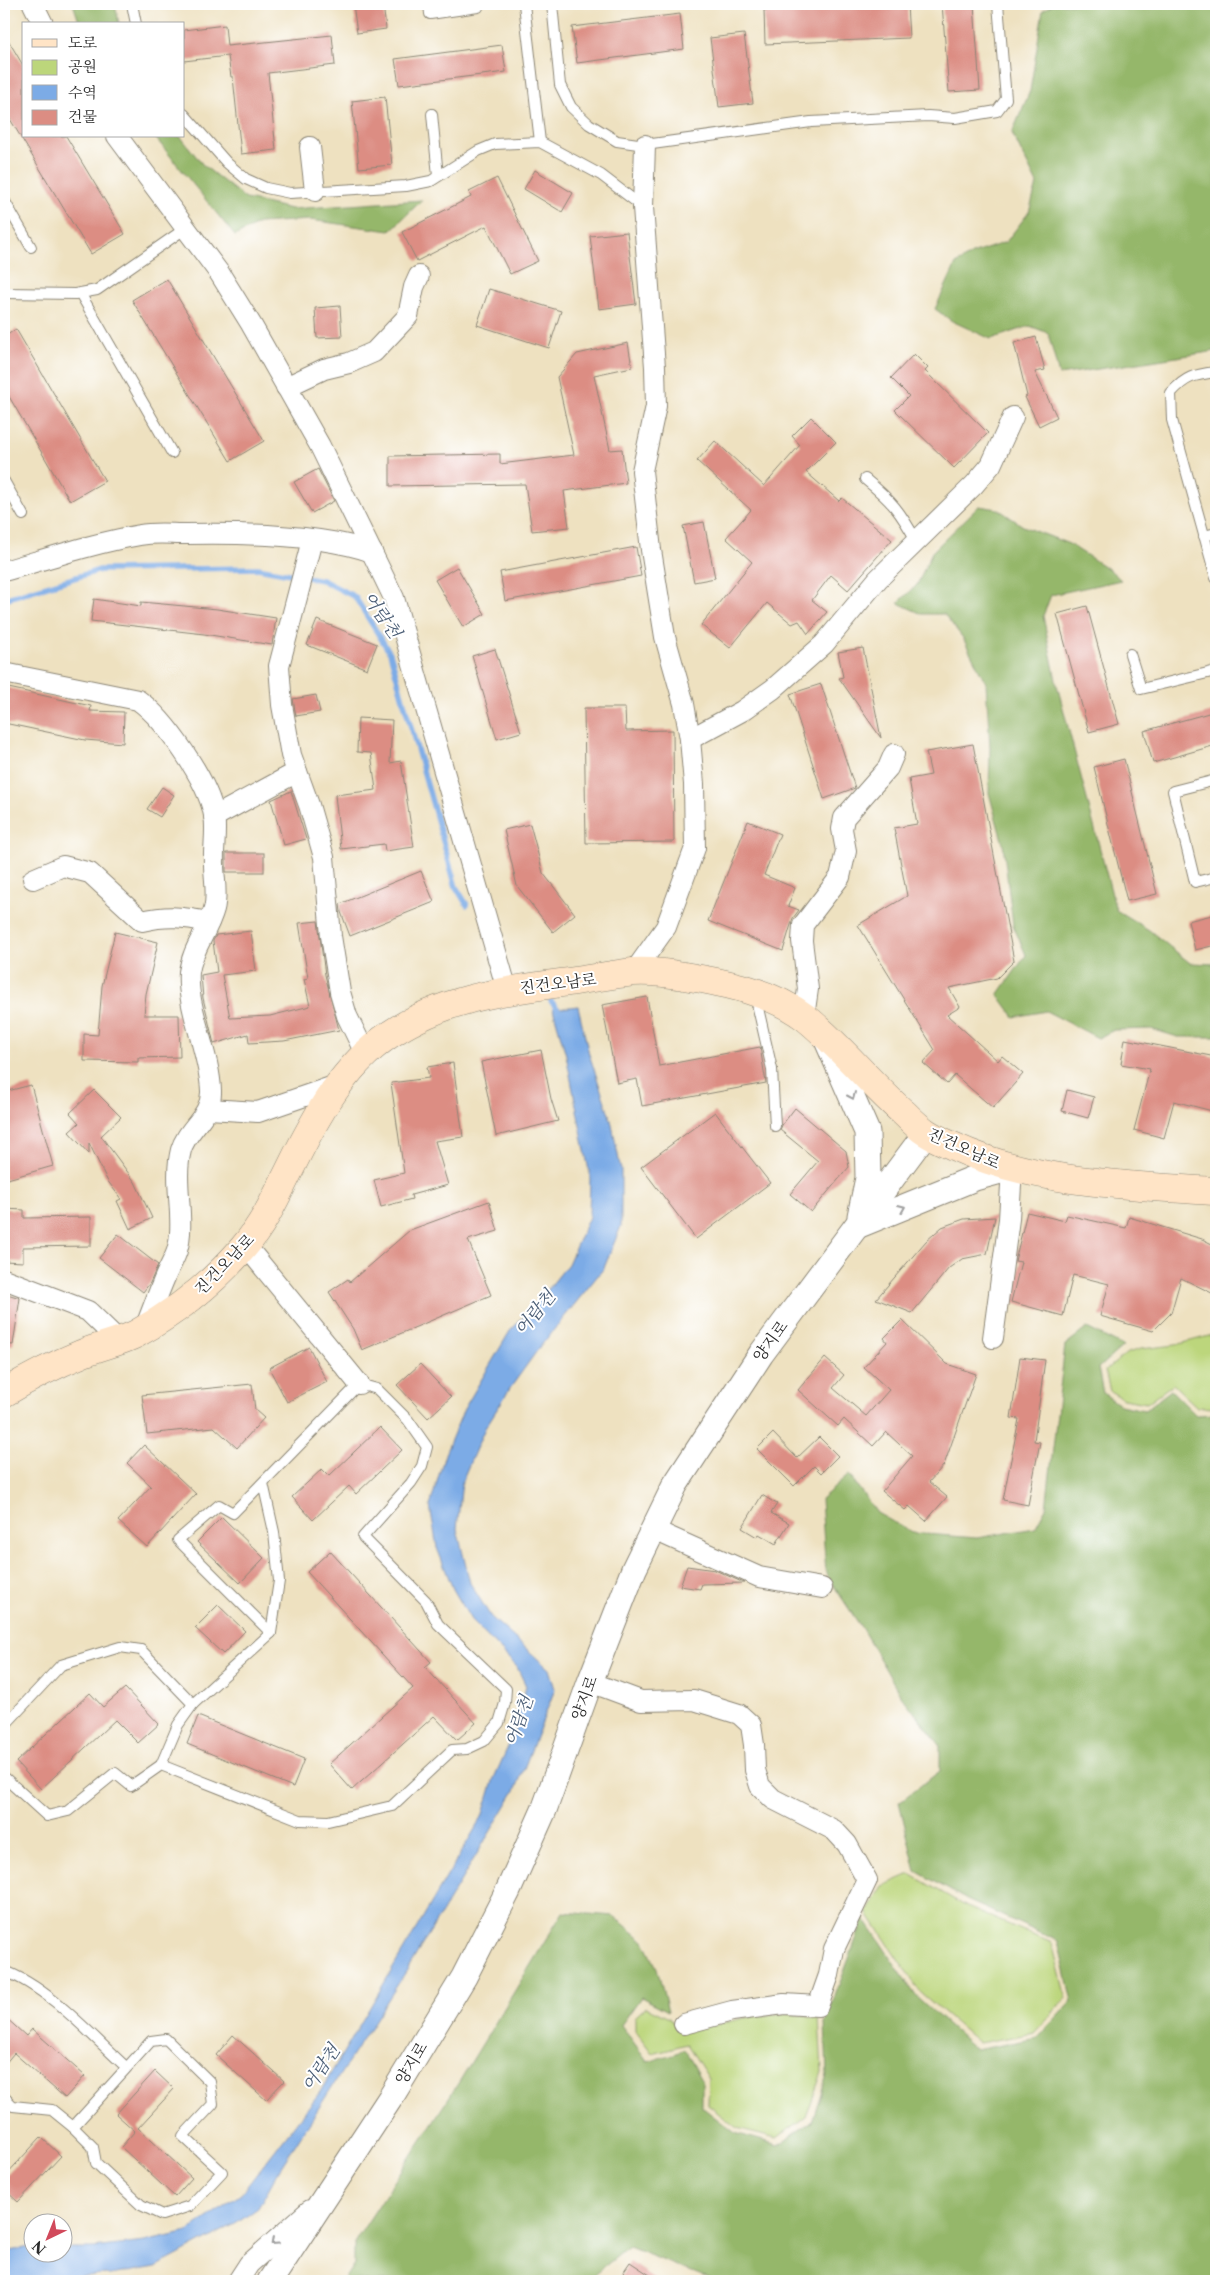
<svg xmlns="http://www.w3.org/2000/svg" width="1220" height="2285" viewBox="0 0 1220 2285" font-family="'Libre Caslon Text','Noto Serif KR',serif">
	<rect width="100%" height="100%" fill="#fff"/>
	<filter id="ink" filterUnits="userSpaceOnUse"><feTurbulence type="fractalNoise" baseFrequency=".02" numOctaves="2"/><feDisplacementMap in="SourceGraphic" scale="10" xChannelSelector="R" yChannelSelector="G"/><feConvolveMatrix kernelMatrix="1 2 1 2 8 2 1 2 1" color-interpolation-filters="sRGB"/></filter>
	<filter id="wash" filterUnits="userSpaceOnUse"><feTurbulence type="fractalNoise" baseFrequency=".0096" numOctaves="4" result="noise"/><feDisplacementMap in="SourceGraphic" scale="20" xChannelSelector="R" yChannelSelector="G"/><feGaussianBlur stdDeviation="1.12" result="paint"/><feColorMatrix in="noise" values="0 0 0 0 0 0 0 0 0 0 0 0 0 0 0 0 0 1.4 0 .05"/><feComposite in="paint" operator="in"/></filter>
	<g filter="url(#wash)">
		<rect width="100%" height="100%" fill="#eee1c0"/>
		<g fill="#bcd67b" stroke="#748053">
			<path d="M1216,1334v74l-19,-1 -24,-23 -26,19 -24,-4 -13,-8 -5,-20 22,-18 14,-4 35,-4z"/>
			<path d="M910,1874l57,33 85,36 14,55 -32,35 -55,10 -59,-51 -53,-80 16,-26z"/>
			<path d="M646,2007l23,11 11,15 68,-16 40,-4 31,6 3,53 -16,45 -29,21 -40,-10 -29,-23 1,-26 -22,-35 -35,9 -17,-23v-13z"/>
		</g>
		<g fill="#95b76b" stroke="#60714b">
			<path d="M73,4h42l4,20h-39z"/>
			<path d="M1053,4h163v347l-157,24 -11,-42 -18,-7 -39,13 -39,-18 -17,-12 21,-45 16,-10 34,-12 23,-30 8,-28 -25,-51 18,-42 13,-81z"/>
			<path d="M154,136h26l23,29 43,34 45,10 131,-9 -32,31 -80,-11 -51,3 -24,13z"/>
			<path d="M979,506l19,3 25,17 46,18 41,26 11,10 -70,15 -8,21 14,69 59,225 33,20 41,33 26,1v73h-38l-27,-8 -37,1 -16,8 -52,-27 -32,6 -16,-22 28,-40 -13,-30 -10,-81 -14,-51 1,-46 -4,-64 -23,-45 -19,-24h-22l-24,-11 19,-18 15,-33z"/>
			<path d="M1087,1328l36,18 -25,22 5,25 17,12 25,5 26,-20 25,25 20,-1v867h-501l-86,-34 -43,34h-243l11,-17v-21l105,-161 104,-170 51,4 30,25 13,27 11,43 -27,-14 -20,28 27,37 37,-12 17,30v27l33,26 43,12 34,-24 15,-46 -2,-52 39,-105 52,78 60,54 61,-12 35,-37 -14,-60 -91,-41 -51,-29 -17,-69 41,-31v-26l-40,-51 -39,-67 -35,-53 -5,-75 28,-24 28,38 36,20 64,5 58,-10 11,-20 19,-163z"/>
		</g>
		<path fill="#7cabe6" stroke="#546b88" d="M578,1006l11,48 22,66 10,50v56l-17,42 -65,80 -28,39 -26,41 -23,53 -5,48 13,54 21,34 58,52 6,20 -39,100 -109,181 -128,200 -21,38 -21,15 -81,44 -45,8 -79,3 -28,3v-29l26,-5h2v5h30l1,-4h31l50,-6 43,-10 54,-38 79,-102 162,-275 12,-39 21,-47 11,-45 -9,-19 -46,-47 -18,-31 -16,-41 -7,-42 15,-52 19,-45 46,-78 28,-29 30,-38 21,-47 1,-41 -24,-121 -13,-46z"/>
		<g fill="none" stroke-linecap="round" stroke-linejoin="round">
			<g stroke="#7cabe6" stroke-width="5.5">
				<path d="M4,599l96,-29 158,-2 64,12 33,17 35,56 66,234 11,18"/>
				<path d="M551,1001l10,12"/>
			</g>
		</g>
		<g id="blocks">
			<g fill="#dc8d83">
				<path d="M353,4h30l3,25 -29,4z"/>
				<path d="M893,4h14l2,34 -144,6 -1,-34z"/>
				<path d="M942,4h32l6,86 -31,2z"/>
				<path d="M680,14l4,35 -107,14 -5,-36z"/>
				<path d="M225,25l2,21 105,-11 3,30 -67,8 8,77 -35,4 -8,-77h-2l-3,-21 -44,5v-31z"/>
				<path d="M4,33l20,34v69h42l59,98 -34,20 -87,-145z"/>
				<path d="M744,34l9,69 -34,4 -9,-69z"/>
				<path d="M502,45l4,27 -107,13 -4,-26z"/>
				<path d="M385,97l7,68 -33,3 -7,-67z"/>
				<path d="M535,170l38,23 -11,19 -38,-23z"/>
				<path d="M497,178l41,83 -28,13 -24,-48 -69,35 -15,-29 69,-35 -2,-5z"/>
				<path d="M627,232l9,72 -37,5 -9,-73z"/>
				<path d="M167,279l97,162 -34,20 -98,-161z"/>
				<path d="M489,289l72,22 -12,37 -72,-23z"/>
				<path d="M340,306l2,31 -25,1 -2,-30z"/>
				<path d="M16,329l89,152 -35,20 -66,-113v-51z"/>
				<path d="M1036,337l9,33 -10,2 22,45 -18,9 -14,-29 2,-1 -13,-53z"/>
				<path d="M628,343l4,24 -38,8 16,75 12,-1 4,34 -62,8 5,36 -37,4 -7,-47 -135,2v-30l110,-2v10l74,-9 -17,-78 20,-23z"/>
				<path d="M914,354l14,14 -3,3 63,62 -34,35 -59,-58 14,-14 -18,-18z"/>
				<path d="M811,417l25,25 -30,30 33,29 3,-3 50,42 -44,50 -17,-15 -19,25 15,12 -19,22 -9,-13 -7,3 -25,-21 -37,45 -29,-23 51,-63 -26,-24 25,-28 -54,-49 18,-20 49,45 36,-41 -8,-9z"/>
				<path d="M318,469l16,32 -22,12 -18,-31z"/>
				<path d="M704,522l11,56 -21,4 -11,-56z"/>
				<path d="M636,547l5,29 -136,25 -5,-29z"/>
				<path d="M457,567l28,47 -22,13 -28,-47z"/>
				<path d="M94,599l47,7v-4l76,7 59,9 -4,27 -68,-11 -113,-13z"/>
				<path d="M1087,606l32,118 -30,8 -32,-118z"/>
				<path d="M317,620l60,24 -10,25 -60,-24z"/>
				<path d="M863,648l18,90 -42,-60 4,-1 -5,-25z"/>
				<path d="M495,649l26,83 -24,7 -25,-83z"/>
				<path d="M821,684l34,104 -31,11 -34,-105z"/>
				<path d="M4,687l87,19 -1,5 34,1 -1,31 -38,-3 -81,-17z"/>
				<path d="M316,695l4,17 -24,4 -3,-17z"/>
				<path d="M584,708h41l1,23 47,-1 1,112 -88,1z"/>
				<path d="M1216,711v34l-63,18 -9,-32z"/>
				<path d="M358,718l34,2 -2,43 11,-2 13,86 -29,4 -1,-7 -43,5 -6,-54 41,-5 -5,-37 -14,-1z"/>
				<path d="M973,744l41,217 -17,17 -48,10 11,19 -13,8 51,46 4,-5 21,18 -30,34 -38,-33 -8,9 -24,-21 12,-13 -77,-125 49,-29 -13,-68 23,-4 -8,-45 22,-4 -5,-23z"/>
				<path d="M1124,759l33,135 -30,7 -33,-134z"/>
				<path d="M162,787l12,8 -14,22 -13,-8z"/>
				<path d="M291,791l15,48 -22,6 -13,-45z"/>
				<path d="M748,821l32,13 -16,41 31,13 -7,18 11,4 -6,8 -10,33 -75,-30z"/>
				<path d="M530,824l13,49 32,41 -22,18 -36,-46 -13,-56z"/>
				<rect x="226" y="853" width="38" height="19"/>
				<path d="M421,871l13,31 -84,34 -9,-24 -1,-8z"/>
				<path d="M1216,914v31l-21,5 -7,-29z"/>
				<path d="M318,921l7,54 14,55 -55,11 -35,2 -1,-9 -34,10 -11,-46 -2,-23 16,-3 -4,-31 3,-6 35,-4 5,40 -34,4 8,43 40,-2 40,-10 -6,-27 4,-1 -9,-55z"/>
				<path d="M115,932l43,10 -12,52 -2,21h35l1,42 -42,1v4l-54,-1v-27l14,1 4,-49z"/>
				<path d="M647,997l12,69 101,-19 6,36 -124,23 -5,-27 -20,4 -15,-78z"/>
				<path d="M1125,1039l91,18v55l-42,-11 -10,37 -30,-8 16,-61 -29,-5z"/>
				<path d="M541,1050l10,49 7,22 -62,15 -15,-74z"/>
				<path d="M453,1063l10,74 -28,4 13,44 -37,10 1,4 -31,8 -7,-27 30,-7 -13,-90 38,-5 -2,-11z"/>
				<path d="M31,1085l22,81 -49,14v-88z"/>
				<path d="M94,1090l27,27 -20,19 34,46 17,36 -22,11 -13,-28 4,-2 -14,-19 -18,-37v11l-20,-22 10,-9 -9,-10z"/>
				<path d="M1067,1090l27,7 -6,21 -26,-7z"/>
				<path d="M795,1108l51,43 3,16 -38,45 -21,-18 28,-33 -38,-31 2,-5z"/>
				<path d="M715,1112l55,71 -74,56 -55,-72z"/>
				<path d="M489,1201l9,30 -30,9 23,55 -129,55 -9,-21 -24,-37 19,-13 2,3 60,-52z"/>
				<path d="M4,1209l20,1v8l67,-1v29l-68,1v15l-19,-1z"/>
				<path d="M1027,1212l38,9 2,-6 59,13 3,-11 73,22 14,7v49l-35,-17 -10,35 -18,18 -53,-15 9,-32 -36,-9 -10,41 -52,-14 10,-40 -6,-1z"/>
				<path d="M995,1217l-8,37 -25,5 -13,9 -37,45 -36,-14 50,-58 16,-14 22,-8z"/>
				<path d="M118,1234l40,31 -8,18 -7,9 -44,-34z"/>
				<path d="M4,1293l16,5 -7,47 -9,-1z"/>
				<path d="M902,1320l45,44 29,10 -32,91 -15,17 18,15 -21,24 -17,-15 -4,4 -23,-19 30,-35 -26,-24 -13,14 -29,-27 -6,7 -40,-36 27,-32 19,17 -11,13 33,28 23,-26 -25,-23 23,-25 -3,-4z"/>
				<path d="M309,1347l18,35 -40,20 -18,-34z"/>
				<path d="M1020,1357l25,3 -11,81 6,1 -12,63 -25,-5 16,-81 -8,-1z"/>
				<path d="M420,1364l31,33 -23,21 -31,-33z"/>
				<path d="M252,1384l3,26 9,8 -27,30 -23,-21 -67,7 -5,-39z"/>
				<path d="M380,1427l22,23 -46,44 -7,-8 -36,34 -21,-23 30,-28 7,7z"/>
				<path d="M773,1433l24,25 22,-21 19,19 -17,17 -7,-7 -20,20 -37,-37z"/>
				<path d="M144,1445l52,49 -49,53 -29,-26 33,-35 -24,-23z"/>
				<path d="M762,1495l15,9 -6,9 18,10 -13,21 -17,-10 -2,3 -15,-9z"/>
				<path d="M222,1517l42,41 -24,25 -43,-41z"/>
				<path d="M330,1551l101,111 -6,5 51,56 -19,17 -23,-24 -82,74 -23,-26 84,-76 -106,-116z"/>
				<path d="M687,1566l28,4 29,13 -42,1 -2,5 -20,-3z"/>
				<path d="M218,1605l27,26 -22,23 -28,-26z"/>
				<path d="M125,1688l34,36 -21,19 -23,-23 -74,69 -25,-27 74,-69 13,14z"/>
				<path d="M198,1716l106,43 -11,28 -106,-43z"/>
				<path d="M4,2016l22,20 6,-7 53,47 -20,22 -51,-45 -10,12z"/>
				<path d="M233,2035l51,46 -18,19 -50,-45z"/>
				<path d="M155,2071l19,18 -36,39 54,50 -17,19 -54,-50 14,-16 -19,-17z"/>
				<path d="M41,2137l20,19 -43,46 -14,-13v-12z"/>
				<path d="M630,2262l29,19h-42z"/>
			</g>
		</g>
	</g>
	<g filter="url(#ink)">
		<use href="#blocks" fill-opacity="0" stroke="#8c8676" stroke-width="1"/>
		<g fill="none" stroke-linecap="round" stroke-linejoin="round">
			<g stroke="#8c8676" stroke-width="12">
				<g id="service">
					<path d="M132,4l4,20"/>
					<path d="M429,4l1,10 48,-7v-3"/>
					<path d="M524,4l16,138"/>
					<path d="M552,4l8,81 11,22 18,17 28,17 28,4 166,-23 117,-6 27,2 42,-7 9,-12 -8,-95"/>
					<path d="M184,114l43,49 19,16 20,9 24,5 116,-7 25,-5 47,-30 17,-7 45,-2 61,33 42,32"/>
					<path d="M432,114l6,62"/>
					<path d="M4,200l27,47"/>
					<path d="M4,293l71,1 22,-4 89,-62"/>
					<path d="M80,293l92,160"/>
					<path d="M1216,372c-22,3 -30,4 -45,21l1,27 44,158"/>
					<path d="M865,479c27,22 35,32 52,63"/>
					<path d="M4,481l19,34"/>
					<path d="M1204,536l12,-3"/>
					<path d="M1130,654l11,35 75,-18"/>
					<path d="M1216,780l-43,11 22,91 21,-5"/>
					<path d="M755,995l17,74 3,57"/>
					<path d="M263,1483l11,49 5,49 -8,52"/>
					<path d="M4,1726l57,-61 59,-18 21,3 52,54 78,-71 -93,-93 41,-35 14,8 126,-129 18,5 31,31 19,27 -5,19 -11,17 -48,54 63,64 12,23 68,65 -1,14 -6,20 -15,18 -17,8 -15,1 -60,56 -64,15 -28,-1 -139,-55 -30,21 -16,-13 -47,38 -21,5 -43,-39"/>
					<path d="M161,1765l17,-40 15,-21"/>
					<path d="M4,1971c43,15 88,65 122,96"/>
					<path d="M166,2039l44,43 3,22 -30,32 39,36 -32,34 -28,9 -21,-10 -45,-42 -3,-16 -20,-20 78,-86z"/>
					<path d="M4,2097l9,9 39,4 21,17"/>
				</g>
			</g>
			<g stroke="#8c8676" stroke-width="22">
				<g id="minor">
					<path d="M33,4l10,20"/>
					<path d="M117,136l103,138 31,50 69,122 74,152 113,392"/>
					<path d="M310,147l5,44"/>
					<path d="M286,387l38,-18 25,-6 25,-11 34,-36 6,-29 5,-11"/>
					<path d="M312,540l-33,126 3,39 9,50 18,50 15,52 7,79 9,56 7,24 19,39"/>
					<path d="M4,571c45,-13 90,-28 136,-36 15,-3 31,-1 46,-1 55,-1 135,0 186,18"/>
					<path d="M4,673l134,27c27,19 70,81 76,115 3,15 -1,33 0,49 0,15 4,30 0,45 -6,22 -22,40 -25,63 -3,35 21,82 22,119 1,25 -24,37 -30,59 -7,27 1,56 -1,83 -1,20 -7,26 -14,42 -8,18 -14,36 -21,53"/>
					<path d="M690,739l52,-28 31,-22 51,-45 54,-65 96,-94 17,-20 22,-48"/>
					<path d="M214,817l83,-45"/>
					<path d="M33,879l30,-13 27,7 52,48c26,-6 42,-4 67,1"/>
					<path d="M634,972l32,-45 29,-79 -1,-64 -4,-45 -6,-35 -19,-67 -14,-87 -9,-79 14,-65 -1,-39 -12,-160 2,-62"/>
					<path d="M804,1017l4,-28 -6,-48 1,-16 37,-48 6,-26 -4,-22 2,-11 44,-50 6,-14"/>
					<path d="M209,1109l49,3 79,-27"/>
					<path d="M246,1246l113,138"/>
					<path d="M4,1279l84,32 31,30"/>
					<path d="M993,1338l16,-119 3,-51"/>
					<path d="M652,1529l107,48 63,11"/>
					<path d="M590,1682l51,19 53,-1 45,14 12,11 3,20 1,25 5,16 13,13 61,31 13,14 20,36 -33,69 -5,26 -11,31 -34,-2 -52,7 -48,13"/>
					<path d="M238,2281l11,-17 61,-54"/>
				</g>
			</g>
			<g stroke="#8c8676" stroke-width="27">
				<g id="tertiary">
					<path d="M826,1038l41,94 1,46 -8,38"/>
					<path d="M857,1226l118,-48 37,-10"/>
					<path d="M270,2281l121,-184 73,-120 44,-86 36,-81 46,-128 44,-113 41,-84 86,-131 165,-221"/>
				</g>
			</g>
			<g stroke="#8c8676" stroke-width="29">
				<path id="secondary" d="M4,1393c25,-15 50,-28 77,-39 18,-8 37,-11 55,-20 40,-22 77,-51 107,-86 21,-24 34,-53 48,-81 24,-49 52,-101 98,-132 53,-36 111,-44 172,-52 24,-3 48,-8 72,-11 17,-1 34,1 51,4 42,7 86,15 122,42 36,29 64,66 99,96 7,7 14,14 22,19 8,5 17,9 26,13 81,38 175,39 263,45"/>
			</g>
			<use href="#service" stroke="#fff" stroke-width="10"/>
			<use href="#minor" stroke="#fff" stroke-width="20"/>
			<use href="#tertiary" stroke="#fff" stroke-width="25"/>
			<use href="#secondary" stroke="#ffe4c6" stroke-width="28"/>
		</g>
		<defs><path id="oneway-chevron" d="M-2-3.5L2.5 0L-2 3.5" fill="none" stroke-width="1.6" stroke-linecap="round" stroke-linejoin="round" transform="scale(1.25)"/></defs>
		<g stroke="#a0a0a0">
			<use href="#oneway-chevron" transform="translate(852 1096) rotate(66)"/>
			<use href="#oneway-chevron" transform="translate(902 1208) rotate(-23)"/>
			<use href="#oneway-chevron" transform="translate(274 2242) rotate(138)"/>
		</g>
	</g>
	<g text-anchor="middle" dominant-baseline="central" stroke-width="4" stroke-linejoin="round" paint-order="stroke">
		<g font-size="16" fill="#2b2b2b" stroke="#fff">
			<text transform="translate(558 983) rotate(-7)">진건오남로</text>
			<text transform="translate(964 1148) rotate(24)">진건오남로</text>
			<text transform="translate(224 1264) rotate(-46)">진건오남로</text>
			<text transform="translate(770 1341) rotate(-54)">양지로</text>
			<text transform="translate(584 1698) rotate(-70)">양지로</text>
			<text transform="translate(411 2063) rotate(-59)">양지로</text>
		</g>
		<g font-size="18" font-style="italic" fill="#4b5e76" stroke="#fff">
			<text transform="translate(382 615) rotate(55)">어람천</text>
			<text transform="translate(535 1313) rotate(-51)">어람천</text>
			<text transform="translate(519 1721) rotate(-71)">어람천</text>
			<text transform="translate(321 2068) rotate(-56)">어람천</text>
		</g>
	</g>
	<rect width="1220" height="2285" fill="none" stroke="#fff" stroke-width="20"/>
	<rect x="22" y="22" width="162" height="115" fill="#ffffff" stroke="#aaaaaa"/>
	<rect x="32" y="39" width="25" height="8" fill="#ffe4c6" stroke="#aaaaaa"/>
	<text x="68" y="48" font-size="15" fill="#2b2b2b">도로</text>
	<rect x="32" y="60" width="25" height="15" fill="#bcd67b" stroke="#aaaaaa"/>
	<text x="68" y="72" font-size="15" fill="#2b2b2b">공원</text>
	<rect x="32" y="85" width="25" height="15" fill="#7cabe6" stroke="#aaaaaa"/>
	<text x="68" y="98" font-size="15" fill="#2b2b2b">수역</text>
	<rect x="32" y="110" width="25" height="15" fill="#dc8d83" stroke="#aaaaaa"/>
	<text x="68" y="122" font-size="15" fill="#2b2b2b">건물</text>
	<g transform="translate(48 2238) rotate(223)"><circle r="24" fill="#ffffff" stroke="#aaaaaa"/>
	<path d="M0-4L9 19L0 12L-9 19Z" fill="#d1495b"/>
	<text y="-8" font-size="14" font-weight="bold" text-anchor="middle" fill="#2b2b2b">N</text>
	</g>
</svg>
